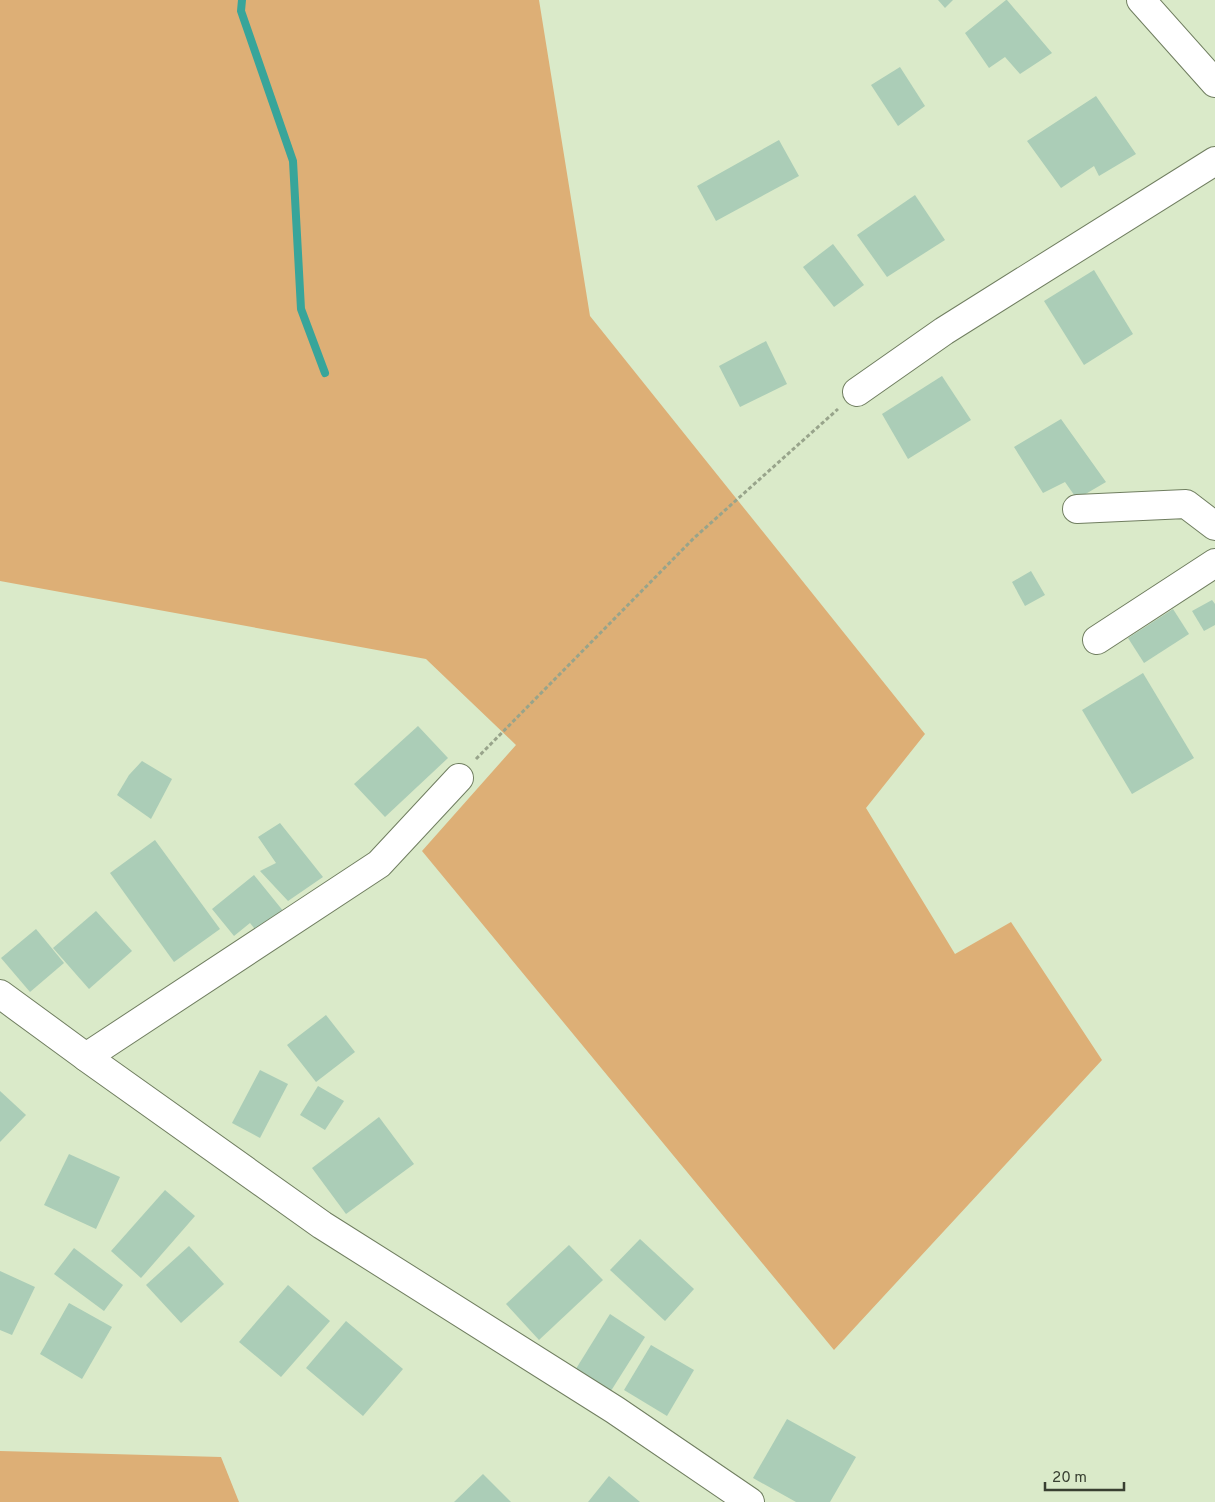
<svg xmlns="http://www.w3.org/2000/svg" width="1215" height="1502" viewBox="0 0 1215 1502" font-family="Overpass,sans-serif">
	<rect width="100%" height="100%" fill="#daeac9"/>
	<g fill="#ddaf76">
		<path d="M0,0h539l51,316 335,418 -59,74 89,146 56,-32 91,138 -268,290 -412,-499 94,-106 -90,-86 -426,-78z"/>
		<path d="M0,1451l221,6 18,45h-239z"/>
	</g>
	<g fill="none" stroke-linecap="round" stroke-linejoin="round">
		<path stroke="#38a59a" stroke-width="8" d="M242,0l-1,11 52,150 8,148 24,64"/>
	</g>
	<g fill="#abcdb7">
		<path d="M938,0h15l-8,8z"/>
		<path d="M1006,0h1l45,53 -32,21 -15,-17 -16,11 -24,-35z"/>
		<path d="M900,67l25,39 -27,20 -27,-41z"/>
		<path d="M1096,96l40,58 -37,22 -5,-10 -33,22 -34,-47z"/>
		<path d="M779,140l20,36 -83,45 -19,-35z"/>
		<path d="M915,195l30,45 -58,37 -30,-42z"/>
		<path d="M833,244l31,41 -30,22 -31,-40z"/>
		<path d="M1094,270l39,64 -49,31 -40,-64z"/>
		<path d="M766,341l21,43 -47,23 -21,-41z"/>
		<path d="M942,376l29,44 -63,39 -26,-45z"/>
		<path d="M1061,419l45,63 -29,17 -12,-17 -22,11 -29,-46z"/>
		<path d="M1031,571l14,24 -20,11 -13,-24z"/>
		<path d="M1212,600l3,4v21l-11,6 -12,-20z"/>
		<path d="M1173,609l16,25 -45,29 -16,-25z"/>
		<path d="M1143,673l51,85 -62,36 -50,-84z"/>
		<path d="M418,726l30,32 -63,59 -31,-33z"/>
		<path d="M142,761l30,18 -21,40 -34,-24 12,-20z"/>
		<path d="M280,823l43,54 -35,24 -28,-30 16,-8 -18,-26z"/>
		<path d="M155,840l65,89 -46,33 -64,-89z"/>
		<path d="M254,875l30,37 -26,21 -8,-10 -16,13 -22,-27z"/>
		<path d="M96,911l36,40 -43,38 -36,-41z"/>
		<path d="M36,929l28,34 -34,29 -29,-34z"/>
		<path d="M326,1015l29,37 -39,30 -29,-37z"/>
		<path d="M260,1070l28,14 -28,54 -28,-15z"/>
		<path d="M318,1086l26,15 -19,29 -25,-15z"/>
		<path d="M0,1091l26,24 -26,27z"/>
		<path d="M379,1117l35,47 -68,50 -34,-46z"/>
		<path d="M69,1154l51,23 -24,52 -52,-24z"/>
		<path d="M165,1190l30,26 -54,62 -30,-27z"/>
		<path d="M640,1239l54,50 -29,32 -55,-51z"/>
		<path d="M569,1245l34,35 -64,60 -33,-36z"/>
		<path d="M189,1246l35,38 -43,39 -35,-38z"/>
		<path d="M74,1248l49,37 -19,26 -50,-37z"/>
		<path d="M0,1271l35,16 -23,48 -12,-5z"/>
		<path d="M288,1285l42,36 -49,56 -42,-35z"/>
		<path d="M69,1303l43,24 -30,52 -42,-25z"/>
		<path d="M610,1314l35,23 -36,57 -35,-22z"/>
		<path d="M346,1321l57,48 -40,47 -57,-48z"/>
		<path d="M651,1345l43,25 -27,46 -43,-26z"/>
		<path d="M787,1419l69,38 -26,45h-34l-43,-24z"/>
		<path d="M483,1474l28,28h-57z"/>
		<path d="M609,1476l31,26h-52z"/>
	</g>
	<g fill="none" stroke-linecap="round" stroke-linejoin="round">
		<g stroke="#707e60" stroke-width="30">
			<g id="minor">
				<path d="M1141,0l74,83"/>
				<path d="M857,392l87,-61 271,-170"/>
				<path d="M1077,509l109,-5 29,22"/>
				<path d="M1097,640l118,-77"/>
				<path d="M0,994l86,63 293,-193 80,-86"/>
				<path d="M86,1057l236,168 293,185 135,92"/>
			</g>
		</g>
		<path stroke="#98a48b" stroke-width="3" stroke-dasharray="4 2.5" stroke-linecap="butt" d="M476,759l218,-221 144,-129"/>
		<use href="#minor" stroke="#fff" stroke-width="28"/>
	</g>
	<path d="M1045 1482v8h79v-8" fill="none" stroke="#383f31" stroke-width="2.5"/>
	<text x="1052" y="1482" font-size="15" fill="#383f31" stroke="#daeac9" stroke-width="4" paint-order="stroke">20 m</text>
</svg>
